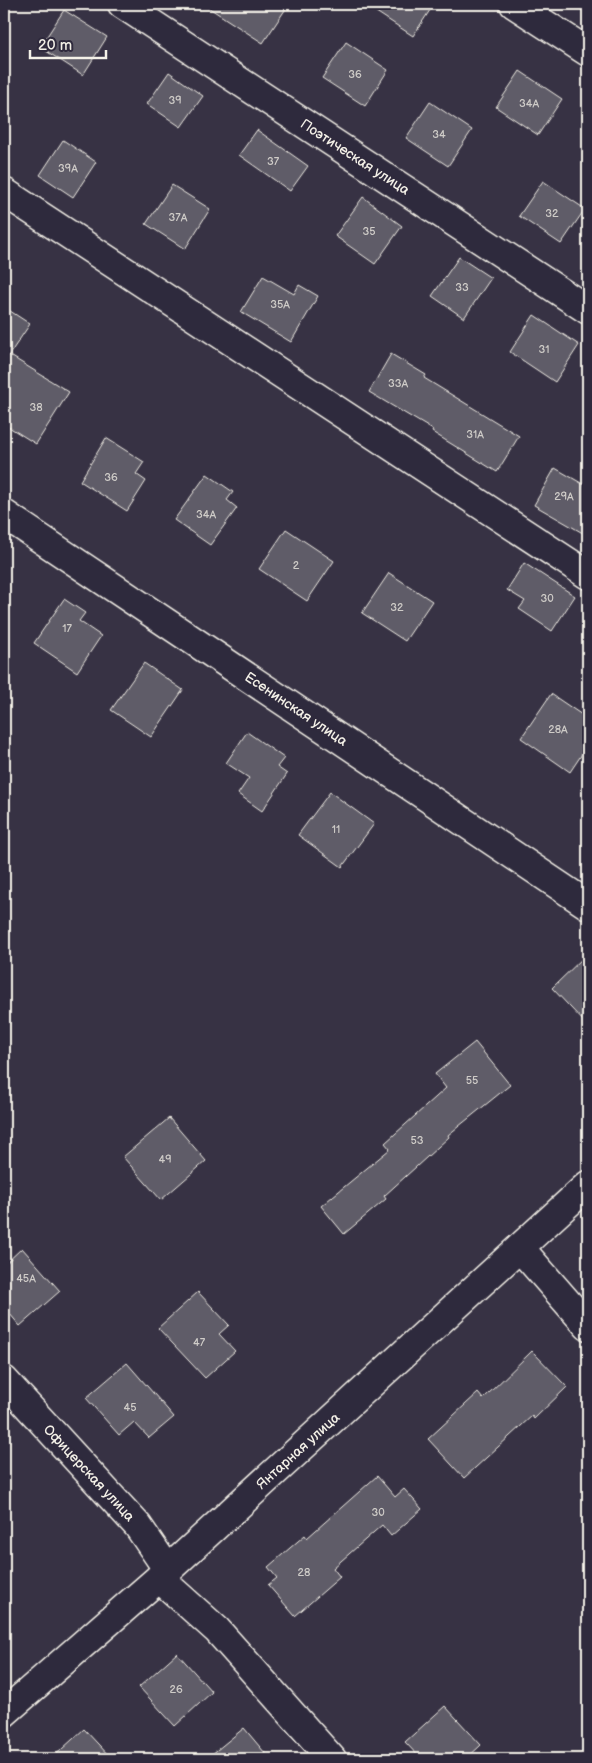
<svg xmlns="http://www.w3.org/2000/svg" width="592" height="1763" viewBox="0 0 592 1763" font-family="'Balsamiq Sans',sans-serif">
	<rect width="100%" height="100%" fill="#373244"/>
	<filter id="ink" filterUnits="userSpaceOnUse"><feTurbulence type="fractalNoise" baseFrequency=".02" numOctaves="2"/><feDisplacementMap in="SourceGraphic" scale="10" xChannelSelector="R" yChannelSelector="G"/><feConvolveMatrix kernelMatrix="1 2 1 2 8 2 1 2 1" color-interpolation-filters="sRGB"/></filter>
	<g filter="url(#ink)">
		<g fill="#5f5c67" stroke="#f4f1e8">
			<path d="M203,4h86l-26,39z"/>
			<path d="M364,4h70l-21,32z"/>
			<path d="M64,10l43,27 -24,38 -43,-28z"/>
			<path d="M346,42l42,28 -23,36 -43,-28z"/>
			<path d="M520,71l42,28 -24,36 -42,-28z"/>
			<path d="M169,72l34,24 -22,31 -34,-23z"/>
			<path d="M430,102l42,28 -24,36 -42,-28z"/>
			<path d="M257,130l51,36 -18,25 -51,-36z"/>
			<path d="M63,140l33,22 -23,35 -33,-22z"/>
			<path d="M543,181l42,28 -24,35 -42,-28z"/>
			<path d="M172,185l38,24 -25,40 -39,-25z"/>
			<path d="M363,197l39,29 -27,38 -40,-28z"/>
			<path d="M459,257l32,21 -27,40 -32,-22z"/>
			<path d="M263,276l31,18 5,-9 19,11 -27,46 -50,-30z"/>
			<path d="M4,307l26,17 -21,31 60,37 -33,52 -32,-20z"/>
			<path d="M534,315l45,30 -24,37 -45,-30z"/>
			<path d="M391,354l35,21 -2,3 95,58 -22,36 -65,-40 1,-2 -64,-38z"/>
			<path d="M106,438l38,24 -8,12 10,7 -19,30 -47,-30z"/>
			<path d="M555,468l33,19v49l-54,-31z"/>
			<path d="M207,474l26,18 -6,8 10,8 -27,37 -36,-25z"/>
			<path d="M286,529l48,32 -27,40 -48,-32z"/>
			<path d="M524,563l51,33 -23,35 -33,-22 6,-8 -18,-11z"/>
			<path d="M389,573l43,28 -27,40 -43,-28z"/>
			<path d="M64,599l21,14 -6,8 22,15 -24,36 -43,-29z"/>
			<path d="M144,663l39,27 -32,47 -40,-27z"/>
			<path d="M551,694l37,25v26l-18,27 -49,-34z"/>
			<path d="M247,732l37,26 -7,9 10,7 -25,37 -24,-17 11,-16 -23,-15z"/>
			<path d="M330,792l44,32 -32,43 -44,-32z"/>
			<path d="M588,953v73l-36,-38z"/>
			<path d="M475,1042l35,43 -62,50 1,2 -65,59 2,3 -42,35 -23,-28 69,-57 -5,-6 61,-55 -11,-14z"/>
			<path d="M169,1118l37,43 -45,39 -38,-43z"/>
			<path d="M22,1248l38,43 -40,35 -16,-19v-42z"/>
			<path d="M198,1292l31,33 -10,9 16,17 -30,27 -47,-50z"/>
			<path d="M532,1351l35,36 -33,32 -2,-3 -68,62 -36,-39 50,-46 5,6z"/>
			<path d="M127,1363l47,54 -25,21 -15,-16 -15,13 -33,-37z"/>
			<path d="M377,1476l18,21 9,-8 18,20 -31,27 -9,-11 -49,43 7,9 -45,39 -27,-31 9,-7 -9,-11 37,-32 2,3z"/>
			<path d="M177,1653l35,39 -37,34 -36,-39z"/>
			<path d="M445,1706l36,39 -15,14h-45l-16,-17z"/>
			<path d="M244,1728l26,31h-64z"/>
			<path d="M84,1729l28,30h-61z"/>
		</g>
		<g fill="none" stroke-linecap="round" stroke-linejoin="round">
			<g stroke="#f4f1e8" stroke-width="31">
				<g id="minor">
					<path d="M122,4l466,306"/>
					<path d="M514,4l74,48"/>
					<path d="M4,192l584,383"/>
					<path d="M4,514l584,391"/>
					<path d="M520,1248l68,78"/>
					<path d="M4,1380l134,146 30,44"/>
					<path d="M159,1578l58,52 115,129"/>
					<path d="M4,1713l155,-135 429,-393"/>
				</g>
			</g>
			<use href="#minor" stroke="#2f2a3d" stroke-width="28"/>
		</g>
	</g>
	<g text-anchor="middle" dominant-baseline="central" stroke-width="4.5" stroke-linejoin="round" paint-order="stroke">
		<g font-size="11" fill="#cfccc8">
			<text x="355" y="74">36</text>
			<text x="175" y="100">39</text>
			<text x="529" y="103">34А</text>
			<text x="439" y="134">34</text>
			<text x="273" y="161">37</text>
			<text x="68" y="168">39А</text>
			<text x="552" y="213">32</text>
			<text x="178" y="217">37А</text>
			<text x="369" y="231">35</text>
			<text x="462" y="287">33</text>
			<text x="280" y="304">35А</text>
			<text x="544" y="349">31</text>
			<text x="398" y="383">33А</text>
			<text x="36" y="407">38</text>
			<text x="475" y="434">31А</text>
			<text x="111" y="477">36</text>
			<text x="564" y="496">29А</text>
			<text x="206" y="514">34А</text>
			<text x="296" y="565">2</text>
			<text x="547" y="598">30</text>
			<text x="397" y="607">32</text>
			<text x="67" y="628">17</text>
			<text x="558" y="729">28А</text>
			<text x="336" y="829">11</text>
			<text x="472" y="1080">55</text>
			<text x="417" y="1140">53</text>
			<text x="165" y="1159">49</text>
			<text x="26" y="1278">45А</text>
			<text x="199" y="1342">47</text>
			<text x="130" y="1407">45</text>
			<text x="378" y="1512">30</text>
			<text x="304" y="1572">28</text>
			<text x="176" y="1689">26</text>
		</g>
		<g font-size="14" fill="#f4f1e8" stroke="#2f2a3d">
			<text transform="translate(355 157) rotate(33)">Поэтическая улица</text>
			<text transform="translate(296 709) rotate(34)">Есенинская улица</text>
			<text transform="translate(298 1451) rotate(-42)">Янтарная улица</text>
			<text transform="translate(89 1473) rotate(47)">Офицерская улица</text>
		</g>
	</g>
	<rect width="592" height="1763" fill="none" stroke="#2f2a3d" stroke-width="20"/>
	<rect x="10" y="10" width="572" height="1743" fill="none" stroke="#f4f1e8" stroke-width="2" filter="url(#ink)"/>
	<path d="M30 50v8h76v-8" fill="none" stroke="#f4f1e8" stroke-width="2.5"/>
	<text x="38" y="50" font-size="15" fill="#f4f1e8" stroke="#2f2a3d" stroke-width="4" paint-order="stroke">20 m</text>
</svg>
